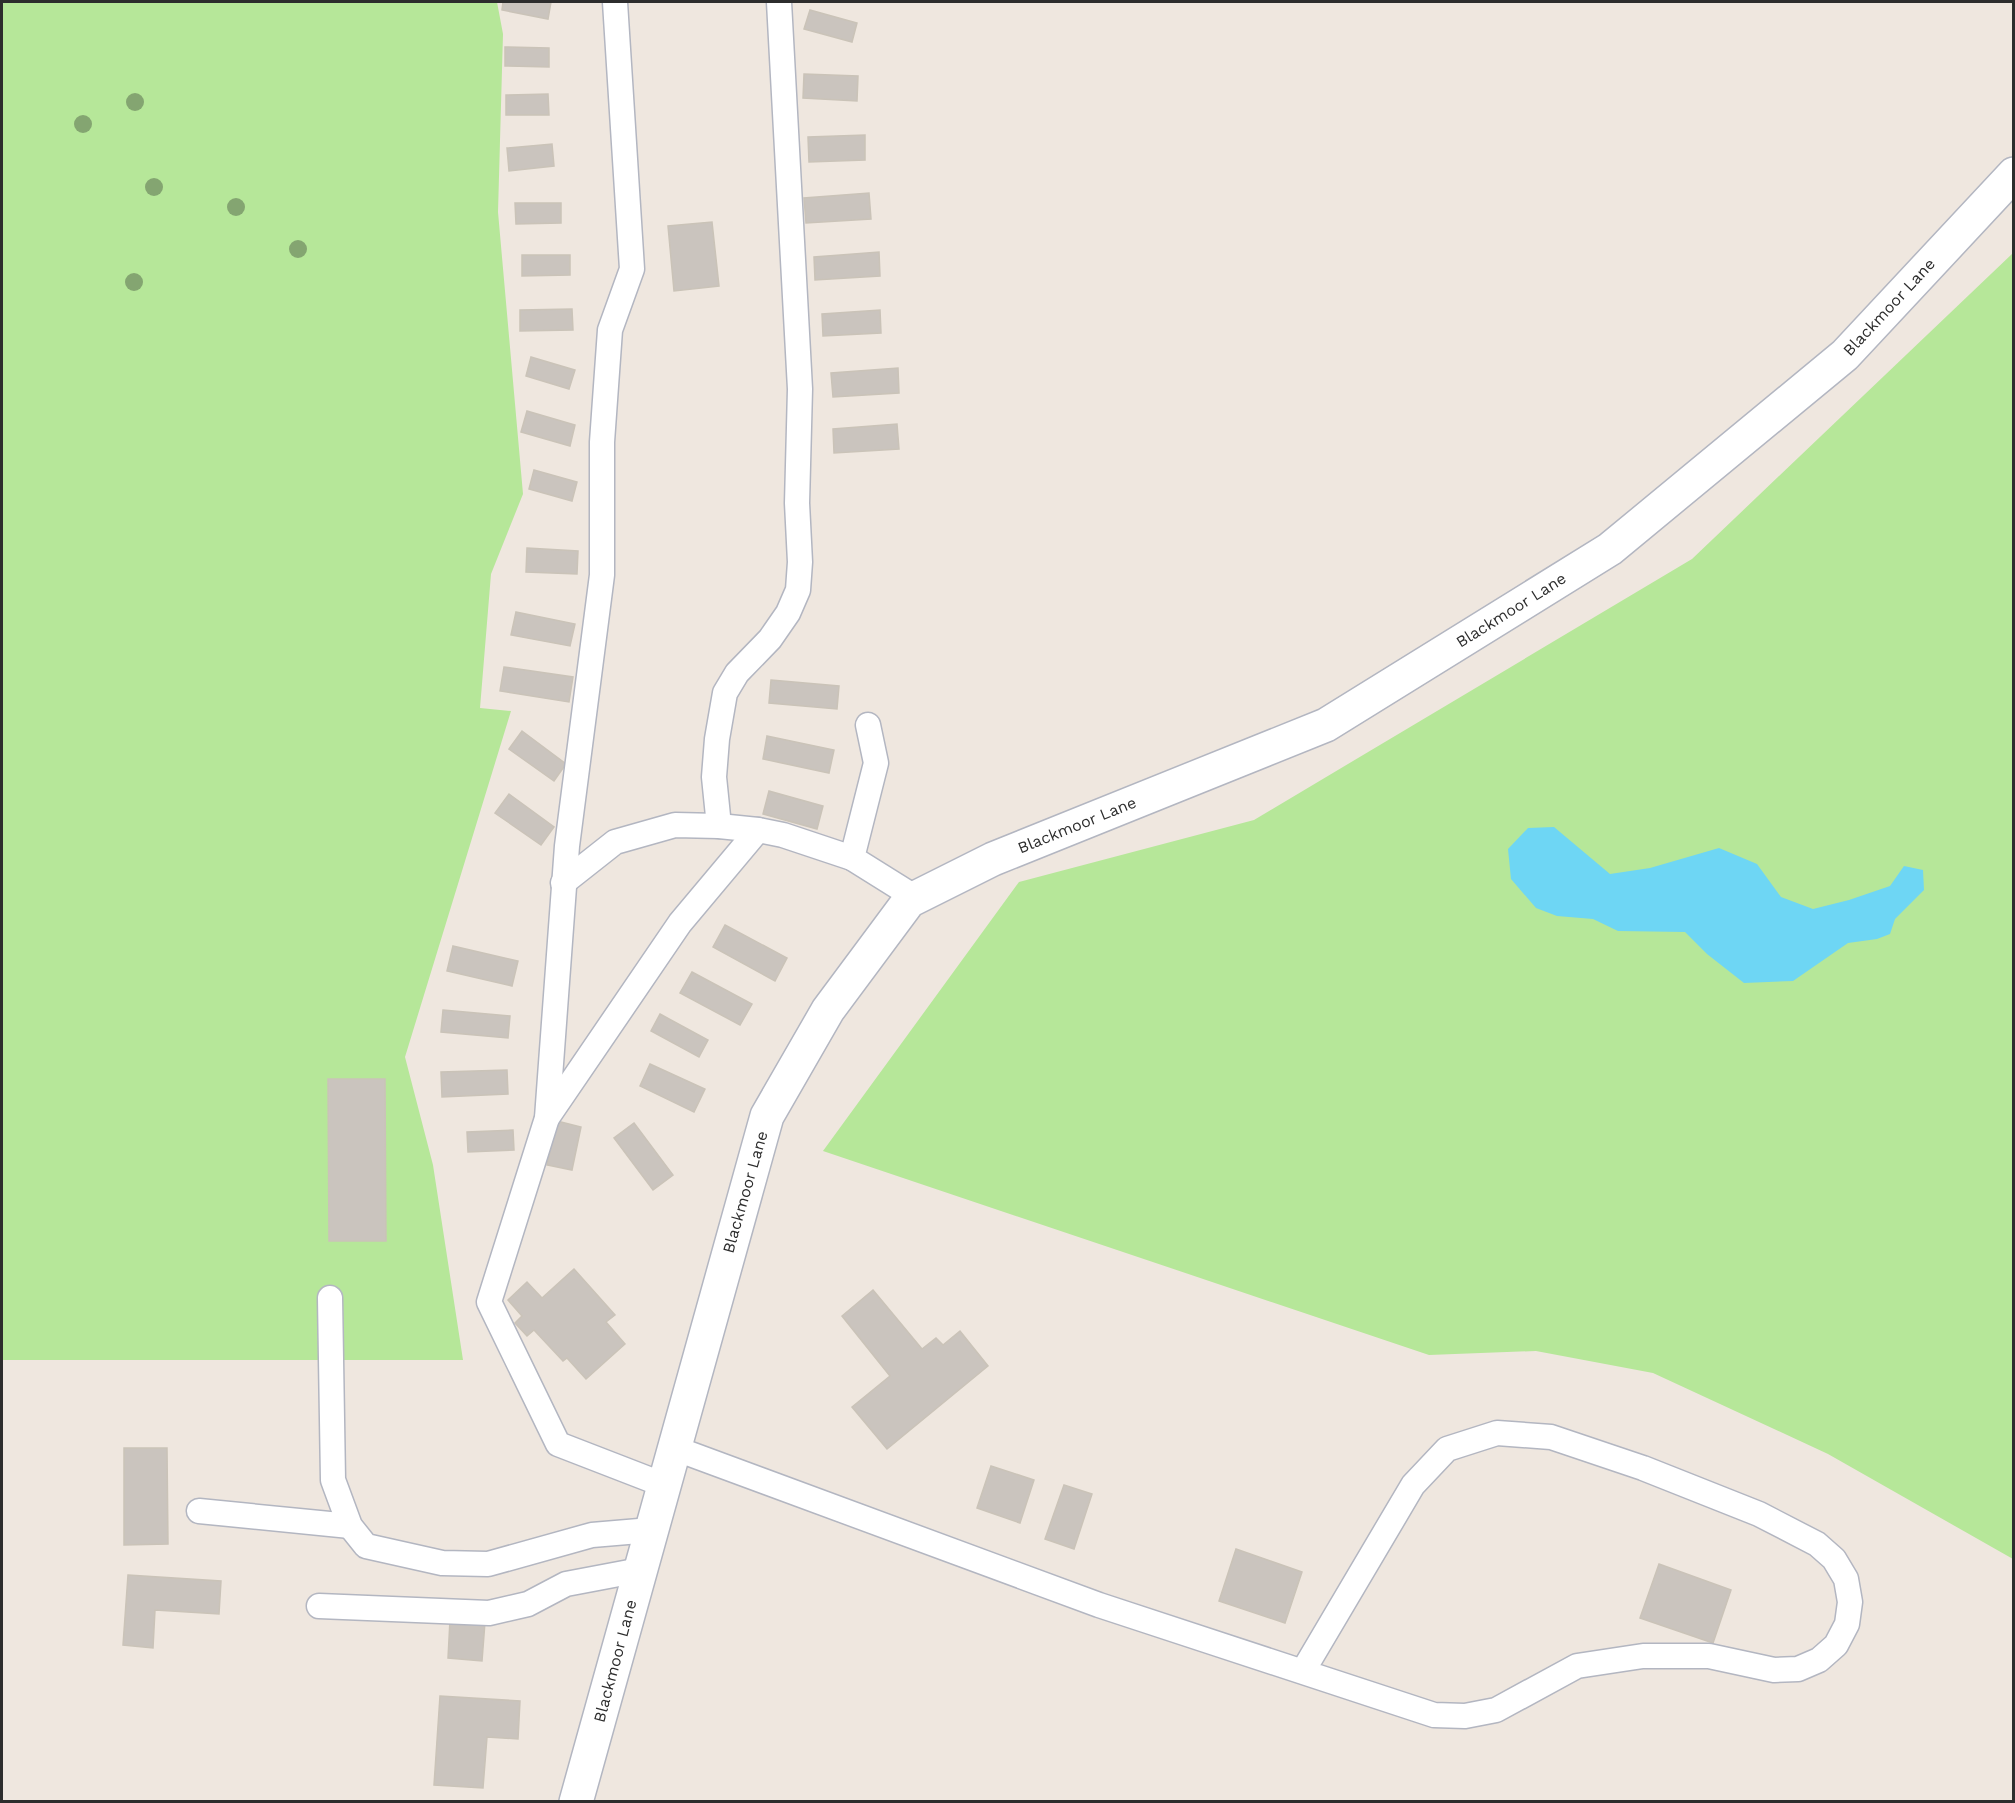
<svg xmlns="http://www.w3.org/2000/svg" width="2015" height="1803" viewBox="0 0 2015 1803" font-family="'Work Sans',sans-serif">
	<rect width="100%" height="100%" fill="#efe7df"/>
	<g fill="#b6e799">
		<path d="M2,2h495l6,32 -5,178 25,282 -32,80 -11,134 31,3 -106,346 28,108 30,195h-461z"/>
		<path d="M2013,253v1306l-185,-105 -175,-81 -117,-22 -107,4 -606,-204 196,-269 235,-62 438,-261z"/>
	</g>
	<path fill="#6ed6f4" d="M1554,827l56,47 40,-6 69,-20 38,16 24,33 32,12 36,-9 41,-14 14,-20 19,4 1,20 -29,29 -5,15 -13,5 -29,4 -55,38 -49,2 -37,-29 -22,-22 -67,-1 -25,-12 -36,-3 -21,-8 -25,-29 -3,-30 20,-21z"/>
	<g fill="#cac4be" stroke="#cac3b8" stroke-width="1.5">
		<path d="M503,2h48l-3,17 -46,-9z"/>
		<path d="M810,10l47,13 -5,19 -48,-13z"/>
		<path d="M505,47l44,1v19l-44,-1z"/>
		<path d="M804,74l54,2 -1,25 -54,-3z"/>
		<path d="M548,94l1,21h-43v-20z"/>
		<path d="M865,135v25l-56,2 -1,-25z"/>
		<path d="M552,144l2,22 -45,5 -2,-23z"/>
		<path d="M869,193l2,26 -65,4 -2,-25z"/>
		<path d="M515,203h46v20l-45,1z"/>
		<path d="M712,222l7,64 -45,5 -6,-65z"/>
		<path d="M879,252l1,24 -65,4 -1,-23z"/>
		<path d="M522,255h48v20l-48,1z"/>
		<path d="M572,309l1,21 -53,1v-21z"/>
		<path d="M880,310l1,23 -58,3 -1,-22z"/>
		<path d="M531,357l44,13 -6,19 -43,-13z"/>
		<path d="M898,368l1,25 -66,4 -2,-24z"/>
		<path d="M527,411l48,14 -5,21 -49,-14z"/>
		<path d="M897,424l2,25 -65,4 -1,-24z"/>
		<path d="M534,470l43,12 -5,19 -43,-12z"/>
		<path d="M527,548l51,3 -1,23 -51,-2z"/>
		<path d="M516,612l59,12 -5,22 -59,-11z"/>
		<path d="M504,667l69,10 -4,25 -69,-11z"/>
		<path d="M771,680l68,6 -2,23 -68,-6z"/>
		<path d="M522,731l44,33 -12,17 -45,-32z"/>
		<path d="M767,736l67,14 -5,23 -66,-14z"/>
		<path d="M769,791l54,15 -6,23 -54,-15z"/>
		<path d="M509,794l45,33 -13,18 -46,-32z"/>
		<path d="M725,925l62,33 -12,23 -62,-34z"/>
		<path d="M453,946l65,15 -6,25 -65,-15z"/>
		<path d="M692,972l60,32 -12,21 -60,-32z"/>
		<path d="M443,1010l67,6 -2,22 -67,-6z"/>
		<path d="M660,1014l48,26 -9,17 -48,-26z"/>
		<path d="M650,1064l55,25 -11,23 -54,-26z"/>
		<path d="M507,1070l1,24 -66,3 -1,-25z"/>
		<path d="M328,1079h57l1,162h-57z"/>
		<path d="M557,1121l24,6 -9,43 -25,-5z"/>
		<path d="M634,1123l39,52 -20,15 -39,-52z"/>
		<path d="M513,1130l1,20 -46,2 -1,-20z"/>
		<path d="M574,1269l41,46 -9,7 19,22 -39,35 -19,-21 -4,3 -29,-31 -7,6 -12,-13 7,-7 -14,-16 19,-18 15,16z"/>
		<path d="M873,1290l49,59 14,-11 7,7 17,-14 28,35 -101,83 -35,-42 38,-31 -48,-60z"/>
		<path d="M124,1448h43l1,96 -44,1z"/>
		<path d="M991,1466l43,14 -14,43 -43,-15z"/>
		<path d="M1064,1485l28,9 -18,55 -29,-10z"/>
		<path d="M1236,1549l66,23 -17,51 -66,-22z"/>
		<path d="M1659,1564l72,26 -18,53 -73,-25z"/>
		<path d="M128,1575l93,6 -2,33 -64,-4 -2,38 -30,-3z"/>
		<path d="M450,1620l35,2 -3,39 -34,-3z"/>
		<path d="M440,1696l80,5 -2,38 -31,-2 -4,51 -49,-3z"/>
	</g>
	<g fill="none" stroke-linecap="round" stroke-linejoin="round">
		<g stroke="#b3b6c1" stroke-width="27">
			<g id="lane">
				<path d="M615,2l17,267 -22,61 -8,112v133l-35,271 -20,272 -58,184 69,142 106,41"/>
				<path d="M868,725l8,38 -24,95 64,40"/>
				<path d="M719,826l-5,-49 3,-38 8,-46 12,-20 33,-34 18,-26 10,-23 2,-28 -3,-59 3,-114 -21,-387"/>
				<path d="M563,883l52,-41 60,-17 44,1 39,4 25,5 69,23"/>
				<path d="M547,1118l133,-195 78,-93"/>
				<path d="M330,1298l3,182 17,46 16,20 76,17 46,1 104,-29 59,-5"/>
				<path d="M674,1448l425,157 335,110 31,1 31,-6 81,-44 66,-10h66l65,14 24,-1 21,-9 17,-15 11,-21 3,-22 -4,-23 -12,-20 -17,-15 -58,-30 -116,-46 -92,-31 -54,-4 -50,16 -34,36 -110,186"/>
				<path d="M199,1511l151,15"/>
				<path d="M319,1606l170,7 39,-9 38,-20 74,-14"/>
			</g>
		</g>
		<g stroke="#b3b6c1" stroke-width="36">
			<path id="street" d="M576,1802l191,-686 61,-106 81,-109 84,-42 333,-134 284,-176 235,-194 169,-181"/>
		</g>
		<use href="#lane" stroke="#fff" stroke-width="24"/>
		<use href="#street" stroke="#fff" stroke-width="33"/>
	</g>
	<g fill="#84a571">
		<circle cx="135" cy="102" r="9"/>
		<circle cx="83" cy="124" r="9"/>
		<circle cx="154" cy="187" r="9"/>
		<circle cx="236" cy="207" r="9"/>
		<circle cx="298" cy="249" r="9"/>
		<circle cx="134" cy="282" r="9"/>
	</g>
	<g text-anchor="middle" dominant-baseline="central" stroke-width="4.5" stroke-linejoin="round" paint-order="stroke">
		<g font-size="16" fill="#2d2d2d" stroke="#fff">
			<text transform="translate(1889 307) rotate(-47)">Blackmoor Lane</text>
			<text transform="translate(1511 610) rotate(-32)">Blackmoor Lane</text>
			<text transform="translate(1077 825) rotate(-22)">Blackmoor Lane</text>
			<text transform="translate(745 1192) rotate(-74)">Blackmoor Lane</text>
			<text transform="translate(615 1661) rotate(-75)">Blackmoor Lane</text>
		</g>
	</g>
	<rect width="2015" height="1803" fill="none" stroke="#2d2d2d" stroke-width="6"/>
</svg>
